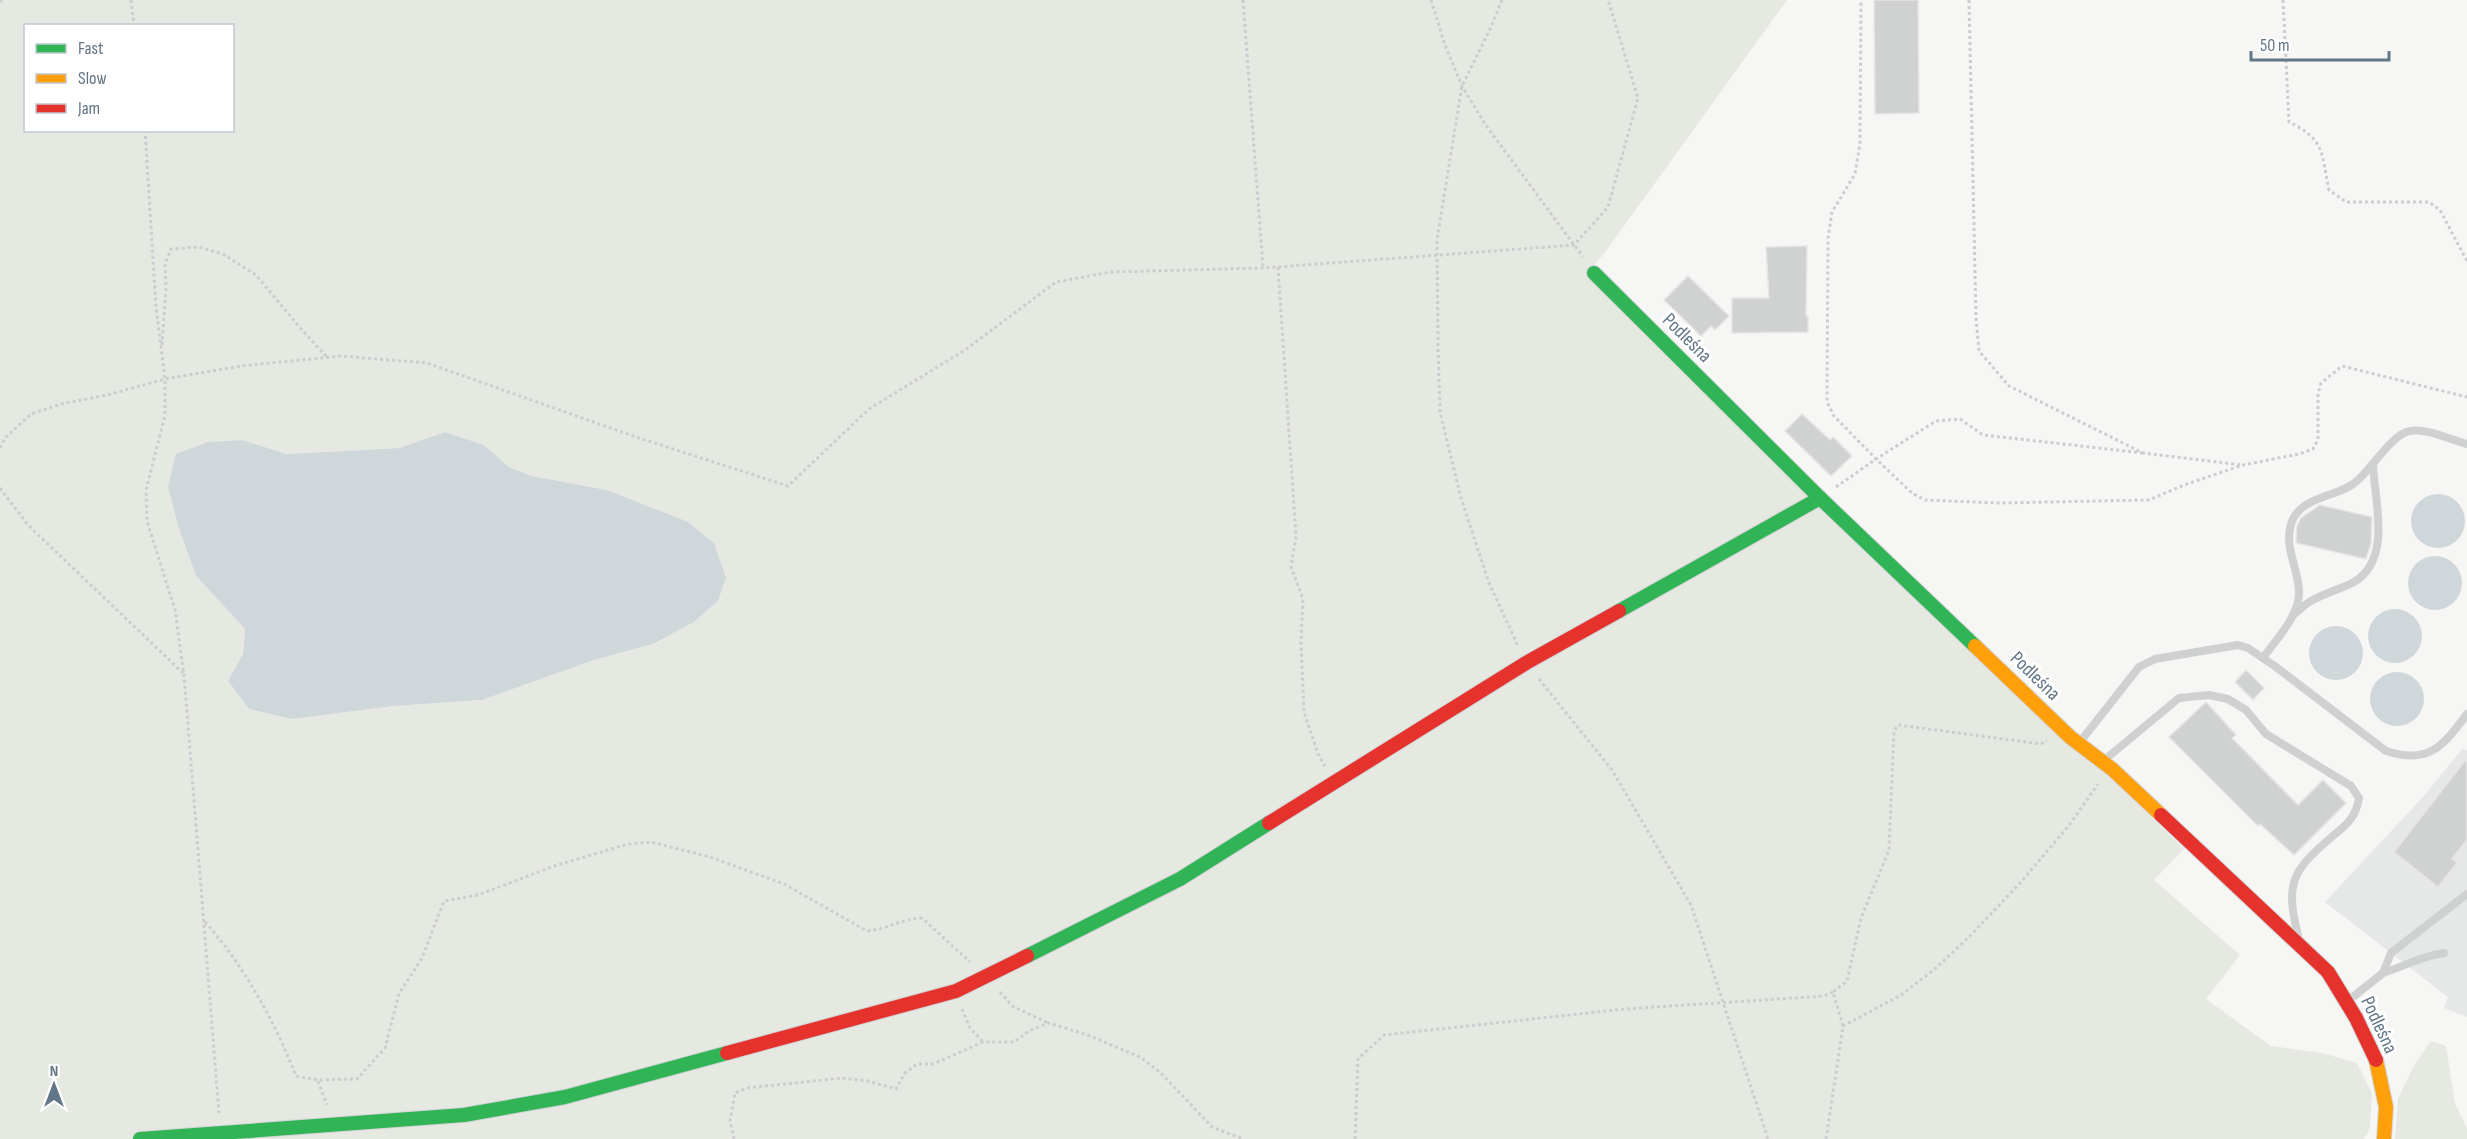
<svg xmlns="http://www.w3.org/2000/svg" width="2467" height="1139" viewBox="0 0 2467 1139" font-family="'Sofia Sans Condensed',sans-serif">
	<rect width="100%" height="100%" fill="#f6f6f4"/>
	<path fill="#e6e8e7" d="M2463,748l4,3v266l-23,-9 4,-11 -123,-95 98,-105z"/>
	<g fill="#e6e9e2" fill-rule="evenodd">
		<path d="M0,0h1787l-181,251 -19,23 597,575 -30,31 86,75 -34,44 65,47 51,7 35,10 15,30 -2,36 -6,10h-2364zM26,26h206v104h-206zM445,432l39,13 25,22 23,9 75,14 119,88 -8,23 -24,21 -41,22 -59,16 -112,40 -88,6 -102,13 -43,-10 -21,-28 15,-27 2,-25 -49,-53 12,-134 35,-2 43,14 113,-6z"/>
		<path d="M2431,1041l15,5 9,57 12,26v10h-72l3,-40 16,-34z"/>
	</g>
	<g fill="#d0d7db">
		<path d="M445,432l39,13 25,22 23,9 75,14 81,32 26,21 12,35 -8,23 -24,21 -41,22 -59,16 -112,40 -88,6 -102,13 -43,-10 -21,-28 15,-27 2,-25 -49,-53 -18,-51 -10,-38 8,-33 32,-12 35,-2 43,14 113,-6z"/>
		<circle cx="2438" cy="521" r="27"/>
		<circle cx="2435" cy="583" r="27"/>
		<circle cx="2395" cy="636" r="27"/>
		<circle cx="2336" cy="653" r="27"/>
		<circle cx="2397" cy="699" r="27"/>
	</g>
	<g fill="#d0d2d2" stroke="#e5e5e4" stroke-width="1.5">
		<path d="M1874,0h44l1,113 -44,1z"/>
		<path d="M1807,246l-1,70h2v16l-76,1v-35h37l-3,-51z"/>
		<path d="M1688,276l41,40 -14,14 -4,-4 -10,10 -37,-36z"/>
		<path d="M1802,414l28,26 3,-3 19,19 -21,20 -46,-45z"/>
		<path d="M2320,505l52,12 -1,26 -5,16 -70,-16 1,-17 4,-8z"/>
		<path d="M2246,670l18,18 -11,12 -18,-18z"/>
		<path d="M2206,702l30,33 -4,3 66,67 25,-25 23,23 -52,52 -34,-31 -2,2 -89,-89z"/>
		<path d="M2467,758v82l-15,19 5,4 -19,24 -44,-35z"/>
	</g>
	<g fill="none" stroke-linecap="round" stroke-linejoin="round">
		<g stroke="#d1d3d4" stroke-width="16">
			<g id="fast">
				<path d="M1594,273l226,225 155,148"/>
				<path d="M1619,611l201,-113"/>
				<path d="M1027,956l153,-77 89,-56"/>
				<path d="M140,1139l324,-24 101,-18 162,-44"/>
			</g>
		</g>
		<g stroke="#d1d3d4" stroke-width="16">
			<g id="slow">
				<path d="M1975,646l95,91 42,32 49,46"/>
				<path d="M2376,1060l10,47 -2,32"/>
			</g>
		</g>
		<g stroke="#d1d3d4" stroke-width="16">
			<g id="jam">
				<path d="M2161,815l167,157 28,46 20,42"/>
				<path d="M1269,823l257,-160 93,-52"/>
				<path d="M727,1053l229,-62 71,-35"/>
			</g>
		</g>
		<g stroke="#cccdce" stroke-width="3" stroke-dasharray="3 3" stroke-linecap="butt">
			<path d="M131,0l3,26"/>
			<path d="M1243,0l20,267"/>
			<path d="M1431,0l14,45 17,41 23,38 98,133"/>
			<path d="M1502,0l-11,27 -29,59 -25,153 1,107 2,66 21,86 28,85 29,63"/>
			<path d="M1969,0l7,318 3,33 30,35 134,67 99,12"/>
			<path d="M2283,0l6,122c37,18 32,31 40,68l17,12h83l11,8 27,51"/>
			<path d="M0,2l2,-2"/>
			<path d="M145,130l11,177 9,72v36l-19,75 1,31 28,89 9,65 35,438"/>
			<path d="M1278,267l18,269 -5,31 12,32 -2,44 3,69 14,42 7,12"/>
			<path d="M162,345l4,-57 -1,-24 6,-15 28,-2 24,7 33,21 46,55 25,27"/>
			<path d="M0,448l5,-10 26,-24 30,-10 46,-9 58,-16 76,-13 100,-10 86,7 209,74 152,49 81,-77 96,-59 91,-68 55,-10 152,-4 311,-23 34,-38 30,-109 -30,-98"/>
			<path d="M2143,453l-160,-18 -23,-16 -24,2 -60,38 36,34 13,7 74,3 150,-3 35,-15 59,-20 56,-11 14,-5 5,-9v-46l3,-11 21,-17 125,31"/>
			<path d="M1836,487l40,-28 -42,-43 -7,-14 1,-164 4,-26 23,-38 5,-30 1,-144"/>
			<path d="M0,488l28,37 155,148"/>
			<path d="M1539,679l73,91 79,135 77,234"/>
			<path d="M205,922c38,42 70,100 91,154l22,4 39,-1 28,-31 14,-54 23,-36 22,-57 34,-6 76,-29 74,-22 23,-2 59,15 74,27 83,47c21,-2 34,-12 55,-13l48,44"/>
			<path d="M1000,992l12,14 36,17"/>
			<path d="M962,1009l8,19 13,14"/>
			<path d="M1843,1026l-10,-34 14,-11 14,-63 28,-68 5,-119 4,-6 143,19 6,-4"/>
			<path d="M318,1081l9,24"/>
			<path d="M734,1139l-4,-18 5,-28 12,-5 95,-10 26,3 28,8 9,-16 12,-9h16l50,-22h31l15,-11 19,-8 37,11 55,23 21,16 51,54 31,12"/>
			<path d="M1355,1139l3,-80 26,-24 241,-26 199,-13 9,-4"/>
			<path d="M1826,1139l17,-113 58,-31 35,-27 34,-32 51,-54 49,-58 28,-40"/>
		</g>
		<g stroke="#cfd1d1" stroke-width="8">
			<path d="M2293,615c6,-4 12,-11 18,-14 14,-8 30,-12 43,-19 39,-23 20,-83 19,-118"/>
			<path d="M2263,658c13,-19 37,-42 36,-67 -1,-23 -15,-44 -8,-67 9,-29 47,-26 66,-43 14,-12 36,-48 53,-50 17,-3 41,9 57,13"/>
			<path d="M2080,742l59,-75 16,-8 83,-14 10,3 28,19 110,84c43,14 57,-5 81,-37"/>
			<path d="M2103,761l76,-63 30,-3 19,4 18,11 20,24 85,52 8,12c-3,18 -11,26 -25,37 -40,34 -50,46 -36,100"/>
			<path d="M2383,973c22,-7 38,-17 61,-20"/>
			<path d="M2349,1000l34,-27 8,-20 76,-59"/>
		</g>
		<use href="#fast" stroke="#30b455" stroke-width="14"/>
		<use href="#slow" stroke="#ff9f0a" stroke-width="14"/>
		<use href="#jam" stroke="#e5322d" stroke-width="14"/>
	</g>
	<g text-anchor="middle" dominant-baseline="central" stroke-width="6" stroke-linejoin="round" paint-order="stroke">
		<g font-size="20" fill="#637687" stroke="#fff">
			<text transform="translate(1687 338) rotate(45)">Podleśna</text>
			<text transform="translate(2035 676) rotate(44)">Podleśna</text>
			<text transform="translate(2379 1025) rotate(65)">Podleśna</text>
		</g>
	</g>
	<rect x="24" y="24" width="210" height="108" fill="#ffffff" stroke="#c1c8cf" stroke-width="1.5"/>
	<rect x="36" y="44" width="30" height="9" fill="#30b455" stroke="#c1c8cf" stroke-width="1.5"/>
	<text x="78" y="54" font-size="18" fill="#637687">Fast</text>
	<rect x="36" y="74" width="30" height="9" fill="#ff9f0a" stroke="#c1c8cf" stroke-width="1.5"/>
	<text x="78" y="84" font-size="18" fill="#637687">Slow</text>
	<rect x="36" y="104" width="30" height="9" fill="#e5322d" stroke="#c1c8cf" stroke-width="1.5"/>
	<text x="78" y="114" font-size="18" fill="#637687">Jam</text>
	<g transform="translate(54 1085)" stroke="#ffffff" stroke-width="4.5" paint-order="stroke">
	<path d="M0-4.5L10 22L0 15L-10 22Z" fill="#637687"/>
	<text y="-9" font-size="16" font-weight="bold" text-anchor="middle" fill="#637687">N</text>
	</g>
	<path d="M2251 51v9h138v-9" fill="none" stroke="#637687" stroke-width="3"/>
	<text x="2260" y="51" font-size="18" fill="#637687" stroke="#ffffff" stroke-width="4.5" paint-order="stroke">50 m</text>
</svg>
